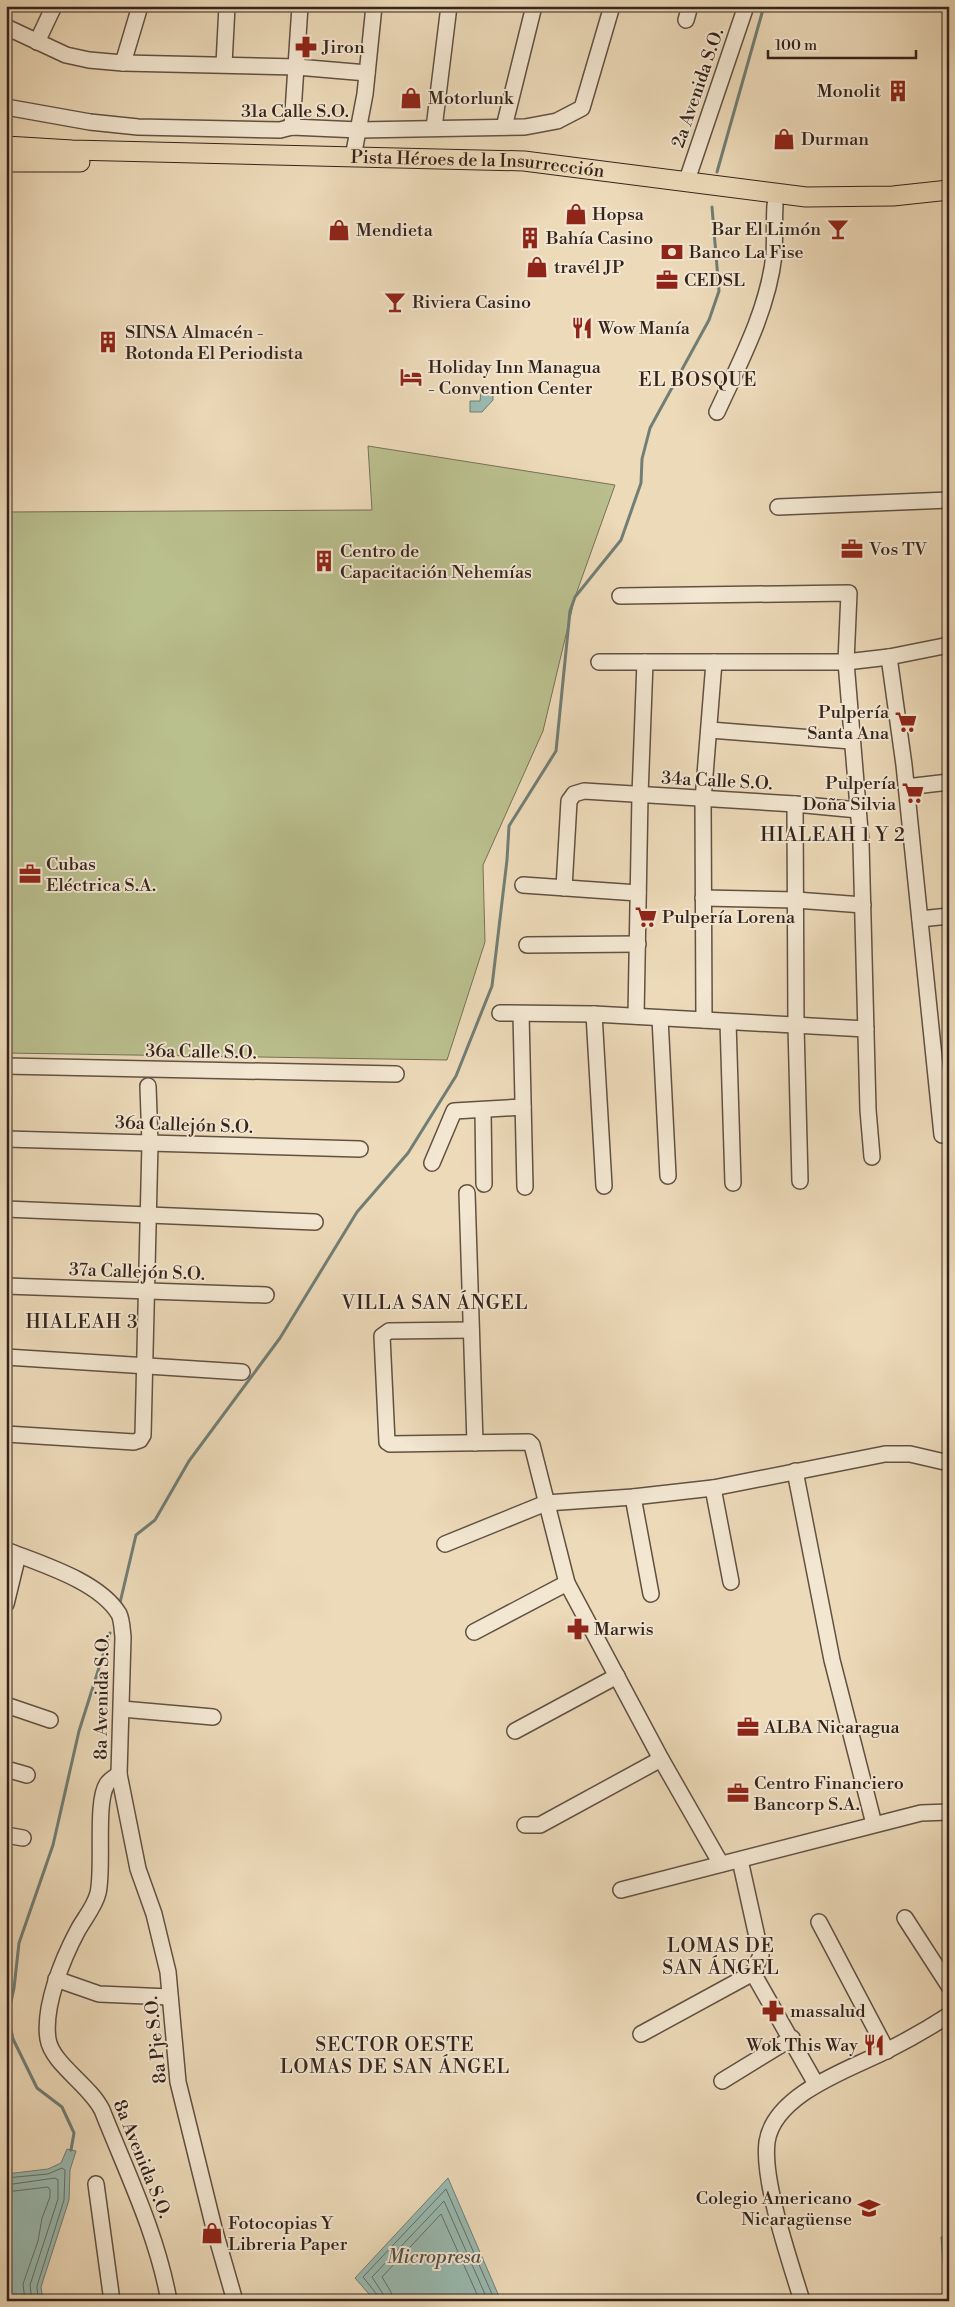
<svg xmlns="http://www.w3.org/2000/svg" width="955" height="2307" viewBox="0 0 955 2307" font-family="'Libre Bodoni',serif">
	<rect width="100%" height="100%" fill="#eddab9"/>
	<filter id="stains"><feTurbulence type="fractalNoise" baseFrequency=".004" numOctaves="4"/><feColorMatrix values="0 0 0 0 .2 0 0 0 0 .09 0 0 0 0 .02 0 0 0 .5 -.17"/></filter>
	<radialGradient id="worn" r=".72"><stop offset=".6" stop-color="#630" stop-opacity="0"/><stop offset="1" stop-color="#630" stop-opacity=".3"/></radialGradient>
	<path fill="#babf8e" stroke="#777155" d="M368,446l247,39 -40,112 -32,134 -60,134 2,77 -38,118 -441,-7v-541l366,-2z"/>
	<g fill="#99bab1" stroke="#717e75">
		<path d="M490,388h3v12l-11,12h-12v-11h10l1,-10 9,-1z"/>
		<path d="M67,2149l9,2 -6,19 -1,30 -28,87 2,14h-37v-127l42,-5 13,-6z"/>
		<path d="M448,2178l53,123h-126l-20,-23z"/>
		<path d="M949,2236v38h-5l-3,-37z"/>
	</g>
	<g fill="none" stroke-linecap="round" stroke-linejoin="round">
		<g stroke="#666e66" stroke-width="1">
			<path d="M6,2178l42,-4 14,-6 3,2 -1,30 -27,86 1,15"/>
			<path d="M6,2185l49,-7 3,2v19l-28,86 2,16"/>
			<path d="M6,2192l42,-5 2,3v7l-8,21 -4,23 -15,43 2,17"/>
			<path d="M378,2301v-5l-15,-19 83,-88 49,112"/>
			<path d="M385,2301l-2,-7 -11,-17 72,-76 44,100"/>
			<path d="M392,2301l-1,-9 -9,-15 59,-63 39,87"/>
		</g>
		<g stroke="#717e75" stroke-width="3">
			<path d="M717,172l47,-166"/>
			<path d="M119,1607l17,-72 19,-15 34,-59 91,-123 77,-126 51,-59 48,-77 36,-90 15,-126 2,-34 47,-75 14,-140 5,-14 46,-57 20,-57 1,-24 8,-31 59,-108 10,-29 -7,-84"/>
			<path d="M71,2150l3,-17 -12,-26 -25,-19 -24,-49 -5,-23 6,-28 5,-45 34,-98 26,-114 31,-98"/>
		</g>
		<g stroke="#625143" stroke-width="18">
			<g id="minor">
				<path d="M686,20l4,-14"/>
				<path d="M6,27l60,28 23,5 34,3 174,4 70,6"/>
				<path d="M37,42l17,-36"/>
				<path d="M123,63l17,-57"/>
				<path d="M224,64l3,-58"/>
				<path d="M6,107l84,15 48,5 142,3 12,-3 67,3 166,-3 32,-6 25,-13 30,-102"/>
				<path d="M292,127l8,-121"/>
				<path d="M504,127l30,-121"/>
				<path d="M434,128l15,-122"/>
				<path d="M353,157l12,-63 9,-88"/>
				<path d="M686,183l60,-177"/>
				<path d="M717,412c23,-50 51,-102 57,-157 1,-17 0,-33 1,-50"/>
				<path d="M778,507l171,-7"/>
				<path d="M620,596l229,-3 -3,69 15,181 7,267 4,47"/>
				<path d="M889,657l15,108 38,370"/>
				<path d="M599,662h247l43,-5 60,-12"/>
				<path d="M710,730l141,11"/>
				<path d="M906,787l43,-5"/>
				<path d="M795,804l1,222 4,155"/>
				<path d="M523,885l115,8"/>
				<path d="M564,888l5,-87 5,-7 10,-3 211,13 63,6"/>
				<path d="M703,898l93,2 67,5"/>
				<path d="M920,919l29,-3"/>
				<path d="M527,945l111,-1"/>
				<path d="M500,1013l94,1 272,15"/>
				<path d="M521,1014l4,173"/>
				<path d="M594,1014l10,172"/>
				<path d="M636,1016l4,-221 5,-133"/>
				<path d="M660,1018l8,158"/>
				<path d="M704,1020l-1,-220 11,-138"/>
				<path d="M728,1022l5,161"/>
				<path d="M6,1066l390,8"/>
				<path d="M483,1110l1,74"/>
				<path d="M6,1139l354,10"/>
				<path d="M432,1163l22,-52 69,-4"/>
				<path d="M467,1193l8,250"/>
				<path d="M6,1209l309,13"/>
				<path d="M6,1286l260,9"/>
				<path d="M471,1330l-82,1 -7,5 5,106 3,2 139,-2 3,3 35,138 94,176 60,105"/>
				<path d="M6,1357l236,15"/>
				<path d="M6,1434l128,8 6,-2 3,-5 7,-292 -2,-57"/>
				<path d="M795,1471l37,189 42,164"/>
				<path d="M713,1488l18,94"/>
				<path d="M633,1497l18,97"/>
				<path d="M445,1544l101,-41 87,-6 80,-9 172,-34h25l39,9"/>
				<path d="M6,1550c35,14 93,31 113,64 3,6 3,15 4,23l-4,137 19,95 16,45 14,58 10,110 36,146 21,73"/>
				<path d="M6,1604l12,-49"/>
				<path d="M474,1632l93,-49"/>
				<path d="M6,1705l44,15"/>
				<path d="M122,1709l91,8"/>
				<path d="M515,1731l102,-55"/>
				<path d="M6,1769l21,6"/>
				<path d="M119,1774c-4,3 -10,6 -12,10 -12,18 -3,84 -9,109 -3,13 -14,26 -20,37 -15,28 -35,76 -30,109 4,25 42,46 54,71 25,63 55,124 67,191"/>
				<path d="M525,1825h15l121,-66"/>
				<path d="M6,1835l17,3"/>
				<path d="M621,1890l300,-77 28,-1"/>
				<path d="M905,1918l44,68"/>
				<path d="M819,1922l68,129"/>
				<path d="M753,1973l63,111"/>
				<path d="M56,1979l43,15 71,3"/>
				<path d="M641,2034l112,-61 8,-18 -21,-95"/>
				<path d="M722,2081l70,-43"/>
				<path d="M96,2184l16,117"/>
				<path d="M802,2301c-12,-40 -40,-120 -35,-159 7,-48 83,-73 119,-91 22,-11 43,-23 63,-36"/>
			</g>
		</g>
		<g stroke="#34231c" stroke-width="21">
			<g id="major">
				<path id="s1" d="M6,146l66,4 452,11 282,36 87,-1 56,-6"/>
				<path d="M6,162h74"/>
			</g>
		</g>
		<use href="#minor" stroke="#f3e7d2" stroke-width="15"/>
		<use href="#major" stroke="#eddab9" stroke-width="19"/>
	</g>
	<defs>
		<g id="pharmacy-bare" transform="scale(1.725)"><path d="M-2-6h4v4h4v4h-4v4h-4v-4h-4v-4h4Z" fill="#8f2418" stroke="#f3e7d2" stroke-width="2.5" paint-order="stroke"/></g>
		<g id="building-bare" transform="scale(1.725)"><path d="M-4-6H4V6H1V3H-1V6H-4ZM-2.5-4.3h1.7v1.8h-1.7ZM.8-4.3h1.7v1.8H.8ZM-2.5-1h1.7V.8h-1.7ZM.8-1h1.7V.8H.8Z" fill="#8f2418" stroke="#f3e7d2" stroke-width="2.5" paint-order="stroke"/></g>
		<g id="shop-bare" transform="scale(1.725)"><path d="M-5-2.5h2.3a2.7 3.5 0 0 1 5.4 0H5L5.5 6h-11ZM-1.5-2.5h3a1.5 2.3 0 0 0-3 0Z" fill="#8f2418" stroke="#f3e7d2" stroke-width="2.5" paint-order="stroke"/></g>
		<g id="bar-bare" transform="scale(1.725)"><path d="M-6-5H6L.8 .8V4.5H3.5V6h-7V4.5H-.8V.8Z" fill="#8f2418" stroke="#f3e7d2" stroke-width="2.5" paint-order="stroke"/></g>
		<g id="bank-bare" transform="scale(1.725)"><path d="M-6-4H6V4H-6ZM0-2.3a2.3 2.3 0 1 0 0 4.6a2.3 2.3 0 1 0 0-4.6Z" fill="#8f2418" stroke="#f3e7d2" stroke-width="2.5" paint-order="stroke"/></g>
		<g id="office-bare" transform="scale(1.725)"><path d="M-6-3h4V-5.5h4V-3h4V5H-6ZM-1-4.5V-3h2v-1.5ZM-6 0V1H6V0Z" fill="#8f2418" stroke="#f3e7d2" stroke-width="2.5" paint-order="stroke"/></g>
		<g id="restaurant-bare" transform="scale(1.725)"><path d="M-5-6h1v4h1v-4h1v4h1v-4h1v5L-1.5 .5V6h-2V.5L-5-1ZM5-6V6H3V1.5H1.5Q1.5-4 5-6Z" fill="#8f2418" stroke="#f3e7d2" stroke-width="2.5" paint-order="stroke"/></g>
		<g id="hotel-bare" transform="scale(1.725)"><path d="M-6-4.5h1.5V1H6V5H4.5V3h-9V5H-6ZM-4 0a1.8 1.8 0 1 1 3.6 0ZM.5 0V-2.5h3Q6-2.5 6 0Z" fill="#8f2418" stroke="#f3e7d2" stroke-width="2.5" paint-order="stroke"/></g>
		<g id="supermarket-bare" transform="scale(1.725)"><path d="M-6-5.5h2.5l.6 2H6L4.5 2H-2.5L-4.4-4H-6ZM-1.5 3.2a1.3 1.3 0 1 0 .1 0ZM3 3.2a1.3 1.3 0 1 0 .1 0Z" fill="#8f2418" stroke="#f3e7d2" stroke-width="2.5" paint-order="stroke"/></g>
		<g id="school-bare" transform="scale(1.725)"><path d="M0-5L7-2L0 1L-7-2ZM-4 1L0 2.5L4 1V4Q0 6-4 4Z" fill="#8f2418" stroke="#f3e7d2" stroke-width="2.5" paint-order="stroke"/></g>
	</defs>
	<g fill-rule="evenodd">
		<use href="#pharmacy-bare" x="306" y="47"/>
		<use href="#building-bare" x="898" y="91"/>
		<use href="#shop-bare" x="411" y="98"/>
		<use href="#shop-bare" x="784" y="139"/>
		<use href="#shop-bare" x="576" y="214"/>
		<use href="#bar-bare" x="838" y="229"/>
		<use href="#shop-bare" x="339" y="230"/>
		<use href="#building-bare" x="530" y="238"/>
		<use href="#bank-bare" x="672" y="252"/>
		<use href="#shop-bare" x="537" y="267"/>
		<use href="#office-bare" x="667" y="280"/>
		<use href="#bar-bare" x="395" y="302"/>
		<use href="#restaurant-bare" x="582" y="328"/>
		<use href="#building-bare" x="108" y="342"/>
		<use href="#hotel-bare" x="411" y="377"/>
		<use href="#office-bare" x="852" y="549"/>
		<use href="#building-bare" x="324" y="561"/>
		<use href="#supermarket-bare" x="906" y="722"/>
		<use href="#supermarket-bare" x="913" y="793"/>
		<use href="#office-bare" x="30" y="874"/>
		<use href="#supermarket-bare" x="646" y="917"/>
		<use href="#pharmacy-bare" x="578" y="1629"/>
		<use href="#office-bare" x="748" y="1727"/>
		<use href="#office-bare" x="738" y="1793"/>
		<use href="#pharmacy-bare" x="773" y="2011"/>
		<use href="#restaurant-bare" x="874" y="2045"/>
		<use href="#school-bare" x="869" y="2208"/>
		<use href="#shop-bare" x="212" y="2233"/>
	</g>
	<g text-anchor="middle" dominant-baseline="central" stroke-width="4" stroke-linejoin="round" paint-order="stroke">
		<g font-size="18" fill="#34231c" stroke="#f3e7d2" text-anchor="start">
			<text x="322" y="47">Jiron</text>
			<text x="881" y="91" text-anchor="end">Monolit</text>
			<text x="428" y="98">Motorlunk</text>
			<text x="801" y="139">Durman</text>
			<text x="592" y="214">Hopsa</text>
			<text x="821" y="229" text-anchor="end">Bar El Limón</text>
			<text x="356" y="230">Mendieta</text>
			<text x="546" y="238">Bahía Casino</text>
			<text x="689" y="252">Banco La Fise</text>
			<text x="554" y="267">travél JP</text>
			<text x="684" y="280">CEDSL</text>
			<text x="412" y="302">Riviera Casino</text>
			<text x="598" y="328">Wow Manía</text>
			<text x="125" y="332">SINSA Almacén -<tspan x="125" dy="21">Rotonda El Periodista</tspan></text>
			<text x="428" y="367">Holiday Inn Managua<tspan x="428" dy="21">- Convention Center</tspan></text>
			<text x="869" y="549">Vos TV</text>
			<text x="340" y="551">Centro de<tspan x="340" dy="21">Capacitación Nehemías</tspan></text>
			<text x="889" y="712" text-anchor="end">Pulpería<tspan x="889" dy="21">Santa Ana</tspan></text>
			<text x="896" y="783" text-anchor="end">Pulpería<tspan x="896" dy="21">Doña Silvia</tspan></text>
			<text x="46" y="864">Cubas<tspan x="46" dy="21">Eléctrica S.A.</tspan></text>
			<text x="662" y="917">Pulpería Lorena</text>
			<text x="594" y="1629">Marwis</text>
			<text x="764" y="1727">ALBA Nicaragua</text>
			<text x="754" y="1783">Centro Financiero<tspan x="754" dy="21">Bancorp S.A.</tspan></text>
			<text x="790" y="2011">massalud</text>
			<text x="858" y="2045" text-anchor="end">Wok This Way</text>
			<text x="852" y="2198" text-anchor="end">Colegio Americano<tspan x="852" dy="21">Nicaragüense</tspan></text>
			<text x="228" y="2223">Fotocopias Y<tspan x="228" dy="21">Libreria Paper</tspan></text>
		</g>
		<g font-size="18" fill="#34231c" stroke="#f3e7d2">
			<text transform="translate(698 88) rotate(-71)">2a Avenida S.O.</text>
			<text x="295" y="111">31a Calle S.O.</text>
			<text stroke="none"><textPath href="#s1" startOffset="472">Pista Héroes de la Insurrección</textPath></text>
			<text transform="translate(717 781) rotate(3)">34a Calle S.O.</text>
			<text transform="translate(201 1052) rotate(1)">36a Calle S.O.</text>
			<text transform="translate(184 1125) rotate(2)">36a Callejón S.O.</text>
			<text transform="translate(137 1272) rotate(2)">37a Callejón S.O.</text>
			<text transform="translate(102 1697) rotate(-89)">8a Avenida S.O.</text>
			<text transform="translate(156 2040) rotate(-96)">8a Pje S.O.</text>
			<text transform="translate(142 2159) rotate(68)">8a Avenida S.O.</text>
		</g>
		<g font-size="19" letter-spacing="1" fill="#34231c" stroke="#f3e7d2">
			<text x="698" y="380">EL BOSQUE</text>
			<text x="833" y="835">HIALEAH 1 Y 2</text>
			<text x="435" y="1303">VILLA SAN ÁNGEL</text>
			<text x="82" y="1322">HIALEAH 3</text>
			<text x="721" y="1946">LOMAS DE<tspan x="721" dy="22">SAN ÁNGEL</tspan></text>
			<text x="395" y="2045">SECTOR OESTE<tspan x="395" dy="22">LOMAS DE SAN ÁNGEL</tspan></text>
		</g>
		<g font-size="19" font-style="italic" fill="#525049" stroke="#f3e7d2">
			<text x="434" y="2257">Micropresa</text>
		</g>
	</g>
	<rect width="955" height="2307" fill="none" stroke="#eddab9" stroke-width="25"/>
	<rect x="8" y="8" width="940" height="2292" fill="none" stroke="#34231c" stroke-width="2.5"/>
	<rect x="12" y="12" width="930" height="2282" fill="none" stroke="#34231c"/>
	<path d="M768 50v8h148v-8" fill="none" stroke="#34231c" stroke-width="2.5"/>
	<text x="775" y="50" font-size="15" fill="#34231c" stroke="#f3e7d2" stroke-width="4" paint-order="stroke">100 m</text>
	<rect width="100%" height="100%" filter="url(#stains)"/>
	<rect width="100%" height="100%" fill="url(#worn)"/>
</svg>
